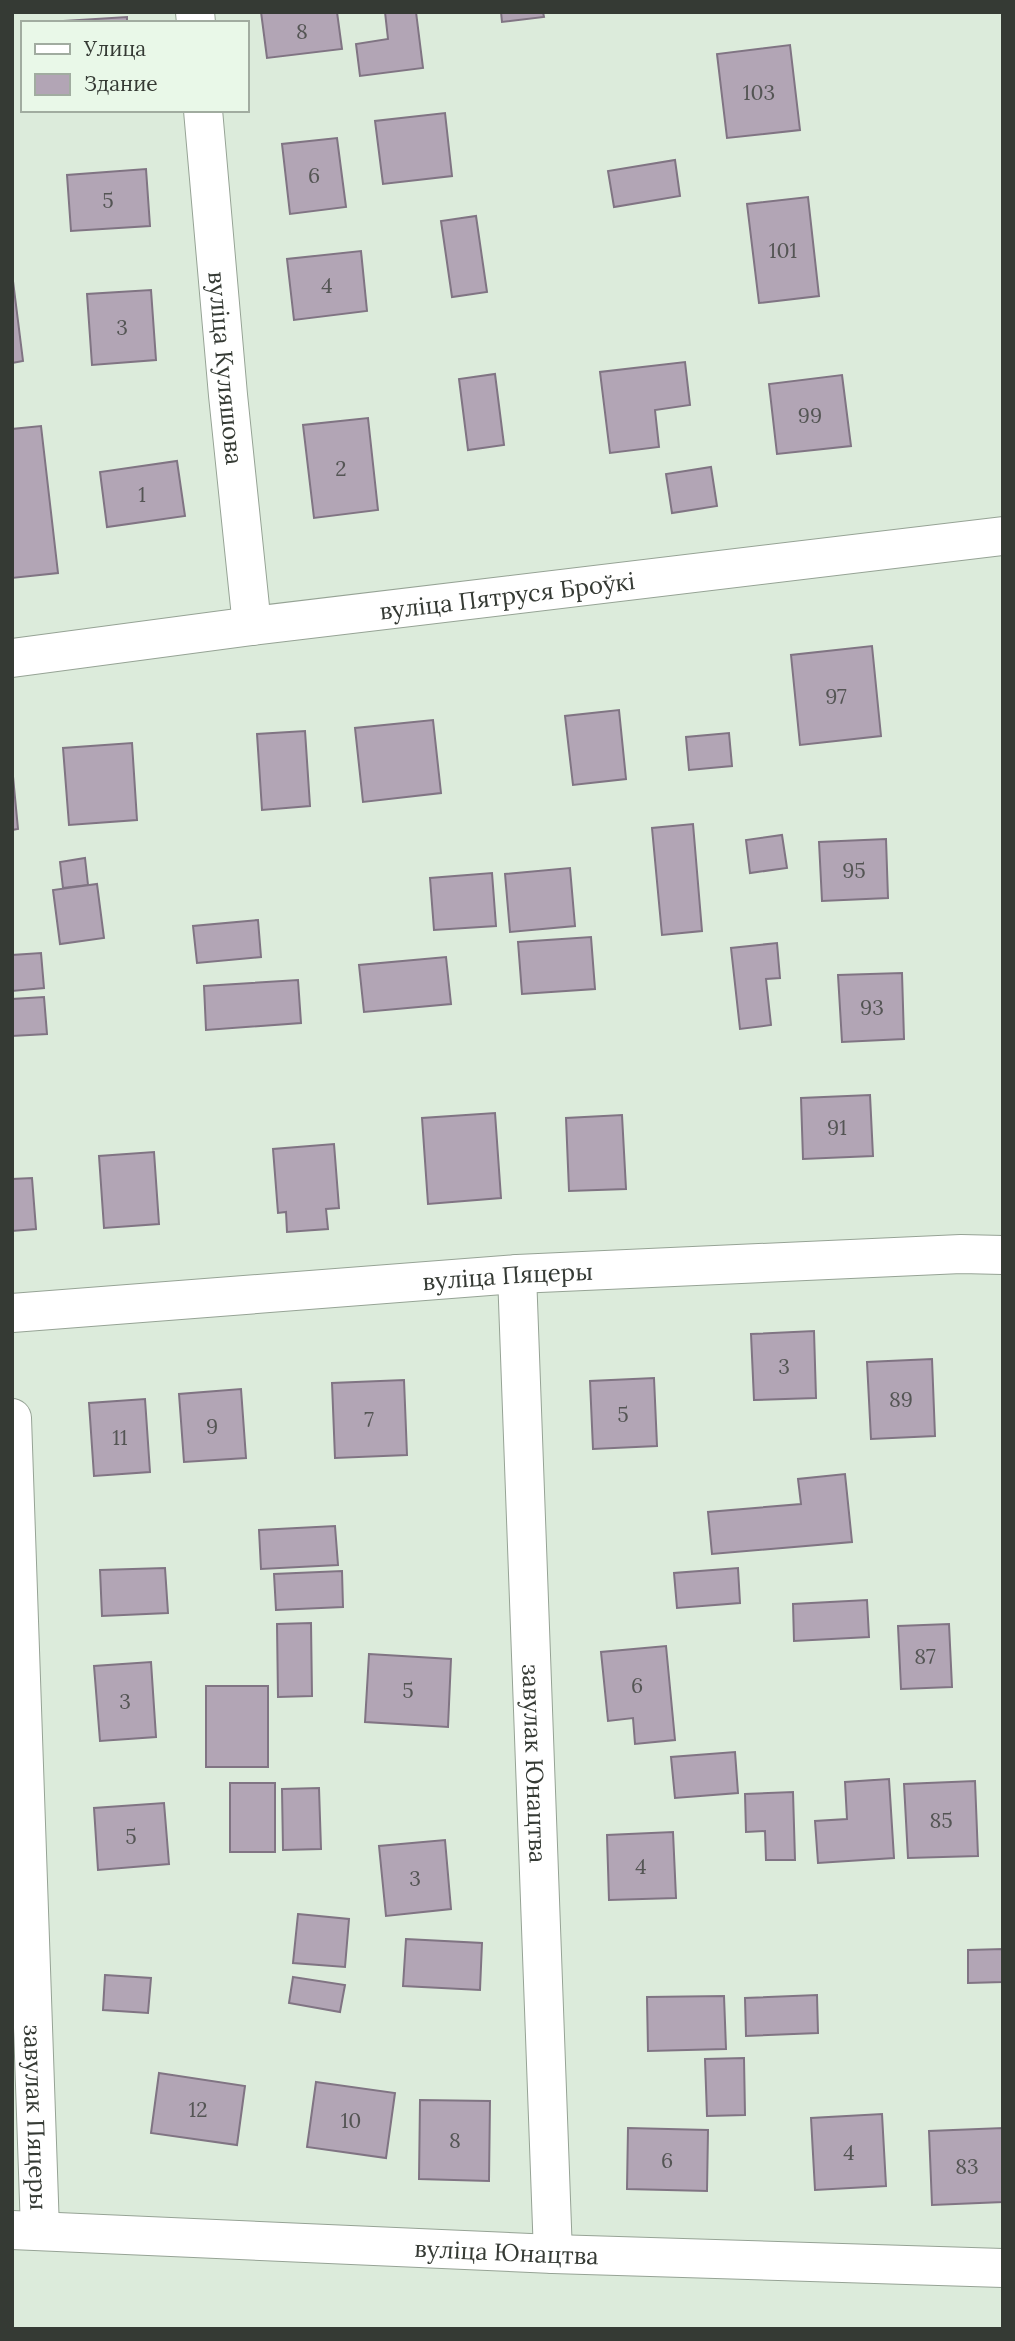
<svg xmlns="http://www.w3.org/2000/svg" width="1015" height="2341" viewBox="0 0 1015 2341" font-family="Lora,serif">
	<rect width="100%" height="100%" fill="#dcebdb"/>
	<g fill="#b2a5b5" stroke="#807483" stroke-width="2">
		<path d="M261,12h76l5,37 -75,9z"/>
		<path d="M385,12h31l7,56 -63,8 -4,-32 32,-5z"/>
		<path d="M501,12h42l1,5 -42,5z"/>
		<path d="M127,17v6h-63v-2z"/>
		<path d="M790,45l10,85 -73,8 -10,-84z"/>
		<path d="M445,113l7,63 -69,8 -8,-63z"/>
		<path d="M337,138l9,69 -56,7 -8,-70z"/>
		<path d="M675,160l5,36 -66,11 -6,-36z"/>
		<path d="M146,169l4,57 -79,5 -4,-56z"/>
		<path d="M808,197l11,99 -60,7 -12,-99z"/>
		<path d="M476,216l11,76 -35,5 -11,-76z"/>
		<path d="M361,251l6,60 -73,9 -7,-61z"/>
		<path d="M13,281l10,80 -11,2v-82z"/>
		<path d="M151,290l5,70 -64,5 -5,-71z"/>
		<path d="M685,362l5,43 -35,5 4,37 -49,6 -10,-81z"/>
		<path d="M495,374l9,71 -36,5 -9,-71z"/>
		<path d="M842,375l9,71 -74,8 -8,-70z"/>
		<path d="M368,418l10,92 -64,8 -11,-93z"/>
		<path d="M41,426l17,147 -46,5v-149z"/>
		<path d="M177,461l8,55 -78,11 -7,-55z"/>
		<path d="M711,467l6,39 -45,7 -6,-39z"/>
		<path d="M872,646l9,90 -81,9 -9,-90z"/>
		<path d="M619,710l7,69 -53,6 -8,-69z"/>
		<path d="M433,720l8,73 -78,9 -8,-74z"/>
		<path d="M305,731l5,75 -48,4 -5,-76z"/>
		<path d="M729,733l3,33 -43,4 -3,-33z"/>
		<path d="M132,743l5,77 -68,5 -6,-77z"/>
		<path d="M12,766l6,63 -6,1z"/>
		<path d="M693,824l9,107 -40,4 -10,-107z"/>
		<path d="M782,835l5,33 -37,5 -4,-33z"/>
		<path d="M886,839l2,59 -66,3 -3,-59z"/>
		<path d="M85,858l3,27 -25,3 -3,-26z"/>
		<path d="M570,868l5,58 -65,6 -5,-58z"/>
		<path d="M492,873l4,53 -62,4 -4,-52z"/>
		<path d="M97,884l7,54 -44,6 -7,-54z"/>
		<path d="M258,920l3,37 -64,6 -4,-37z"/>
		<path d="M591,937l4,52 -73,5 -4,-52z"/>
		<path d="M777,943l3,35 -14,1 5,46 -31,4 -9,-81z"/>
		<path d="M41,953l3,35 -32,3v-36z"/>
		<path d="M446,957l5,47 -87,8 -5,-47z"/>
		<path d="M902,973l2,66 -62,3 -4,-67z"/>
		<path d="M298,980l3,43 -95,7 -2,-44z"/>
		<path d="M44,997l3,37 -35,2v-37z"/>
		<path d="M870,1095l3,61 -70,3 -2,-61z"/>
		<path d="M495,1113l6,85 -73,6 -6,-86z"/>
		<path d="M622,1115l4,74 -57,2 -3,-73z"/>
		<path d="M334,1144l5,64 -13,1 2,20 -41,3 -1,-20 -8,1 -5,-64z"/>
		<path d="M154,1152l5,72 -55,4 -5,-72z"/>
		<path d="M32,1178l4,51 -24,2v-52z"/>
		<path d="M814,1331l2,67 -62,2 -3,-66z"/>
		<path d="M932,1359l3,77 -64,3 -4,-77z"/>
		<path d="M654,1378l3,68 -64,3 -3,-68z"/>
		<path d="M404,1380l3,75 -72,3 -3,-75z"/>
		<path d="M241,1389l5,69 -62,4 -5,-68z"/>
		<path d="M145,1399l5,73 -56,4 -5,-73z"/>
		<path d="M845,1474l7,68 -140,12 -4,-42 93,-8 -3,-25z"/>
		<path d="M335,1526l3,39 -77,4 -2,-39z"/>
		<path d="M165,1568l3,45 -66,3 -2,-46z"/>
		<path d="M738,1568l2,35 -63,5 -3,-35z"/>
		<path d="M342,1571l1,36 -67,3 -2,-36z"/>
		<path d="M867,1600l2,37 -75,4 -1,-37z"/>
		<path d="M311,1623l1,73 -34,1 -1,-73z"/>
		<path d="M949,1624l3,63 -51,2 -3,-63z"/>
		<path d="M666,1646l9,94 -40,4 -2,-26 -25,3 -7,-69z"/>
		<path d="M369,1654l82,5 -3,68 -83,-5z"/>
		<path d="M151,1662l5,75 -56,4 -6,-75z"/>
		<rect x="206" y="1686" width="62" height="81"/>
		<path d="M735,1752l3,41 -63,5 -4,-41z"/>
		<path d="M889,1779l5,79 -76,5 -3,-42 32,-2 -2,-37z"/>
		<path d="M975,1781l3,75 -70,2 -4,-74z"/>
		<rect x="230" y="1783" width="45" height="69"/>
		<path d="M319,1788l2,61 -38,1 -1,-61z"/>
		<path d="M793,1792l2,68h-29l-1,-29 -19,1 -1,-38z"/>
		<path d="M164,1803l5,61 -71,6 -4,-62z"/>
		<path d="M673,1832l3,66 -67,2 -2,-65z"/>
		<path d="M445,1840l6,69 -65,7 -7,-70z"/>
		<path d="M298,1914l51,5 -4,48 -52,-4z"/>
		<path d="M406,1939l76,4 -2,47 -77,-4z"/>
		<path d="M1003,1949v33l-35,1v-33z"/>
		<path d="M105,1975l46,3 -3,35 -45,-3z"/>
		<path d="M293,1977l52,8 -5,27 -51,-9z"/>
		<path d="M817,1995l1,38 -72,3 -1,-38z"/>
		<path d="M724,1996l2,53 -78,2 -1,-54z"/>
		<path d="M744,2058l1,57 -38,1 -2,-57z"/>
		<path d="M159,2073l86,13 -8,59 -86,-12z"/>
		<path d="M316,2082l79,11 -9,65 -79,-11z"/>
		<path d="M420,2100l70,1 -1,80 -70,-2z"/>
		<path d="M882,2114l4,72 -71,4 -4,-72z"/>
		<path d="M628,2128l80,2 -1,61 -80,-2z"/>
		<path d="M1003,2128v74l-71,3 -3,-74z"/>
	</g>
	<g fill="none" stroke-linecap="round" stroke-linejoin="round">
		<g stroke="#96a395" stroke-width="40">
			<g id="minor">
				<path d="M195,12l1,11"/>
				<path id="s1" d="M203,110l25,285 24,231"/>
				<path id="s2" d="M517,1274l36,980"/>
				<path id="s3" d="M12,1313l505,-39 444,-20 42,1"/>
				<path id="s4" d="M12,1418l28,812"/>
				<path id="s5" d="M12,2230l541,24 450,14"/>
			</g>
		</g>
		<g stroke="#96a395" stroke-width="40">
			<g id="tertiary">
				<path id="s6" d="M12,658l240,-32 751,-90"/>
			</g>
		</g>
		<use href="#minor" stroke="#fff" stroke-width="38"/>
		<use href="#tertiary" stroke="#fff" stroke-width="38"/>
	</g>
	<g text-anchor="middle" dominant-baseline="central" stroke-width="6" stroke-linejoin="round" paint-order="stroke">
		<g font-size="21" fill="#545554">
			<text x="302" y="31">8</text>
			<text x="759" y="92">103</text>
			<text x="314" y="175">6</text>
			<text x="108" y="200">5</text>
			<text x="783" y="250">101</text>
			<text x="327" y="285">4</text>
			<text x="122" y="327">3</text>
			<text x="810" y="415">99</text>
			<text x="341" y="468">2</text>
			<text x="142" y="494">1</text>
			<text x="836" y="696">97</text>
			<text x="854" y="870">95</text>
			<text x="872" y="1007">93</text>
			<text x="837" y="1127">91</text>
			<text x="784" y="1366">3</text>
			<text x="901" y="1399">89</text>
			<text x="623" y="1414">5</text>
			<text x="369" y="1419">7</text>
			<text x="212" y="1426">9</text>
			<text x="120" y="1437">11</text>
			<text x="925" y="1656">87</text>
			<text x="637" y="1685">6</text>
			<text x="408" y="1690">5</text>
			<text x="125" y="1701">3</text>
			<text x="941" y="1820">85</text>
			<text x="131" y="1836">5</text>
			<text x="641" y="1866">4</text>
			<text x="415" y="1878">3</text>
			<text x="198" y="2109">12</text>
			<text x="351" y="2120">10</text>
			<text x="455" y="2140">8</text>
			<text x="849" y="2152">4</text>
			<text x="667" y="2160">6</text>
			<text x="967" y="2166">83</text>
		</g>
		<g font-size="24" fill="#353a34" stroke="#e9f8e8">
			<text stroke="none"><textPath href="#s1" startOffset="259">вуліца Куляшова</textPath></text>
			<text stroke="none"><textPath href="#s6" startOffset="499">вуліца Пятруся Броўкі</textPath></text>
			<text stroke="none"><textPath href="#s3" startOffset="497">вуліца Пяцеры</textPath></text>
			<text stroke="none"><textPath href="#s2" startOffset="490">завулак Юнацтва</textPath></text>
			<text stroke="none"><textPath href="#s4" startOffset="700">завулак Пяцеры</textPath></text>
			<text stroke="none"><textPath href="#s5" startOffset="495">вуліца Юнацтва</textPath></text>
		</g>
	</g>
	<rect width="1015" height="2341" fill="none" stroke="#353a34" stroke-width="28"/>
	<rect x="21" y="21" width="228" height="91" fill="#e9f8e8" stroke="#a1aca0" stroke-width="2"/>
	<rect x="35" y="44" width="35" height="10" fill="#ffffff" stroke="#a1aca0" stroke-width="2"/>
	<text x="84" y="56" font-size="21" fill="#353a34">Улица</text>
	<rect x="35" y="74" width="35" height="21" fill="#b2a5b5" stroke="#a1aca0" stroke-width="2"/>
	<text x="84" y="91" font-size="21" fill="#353a34">Здание</text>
</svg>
